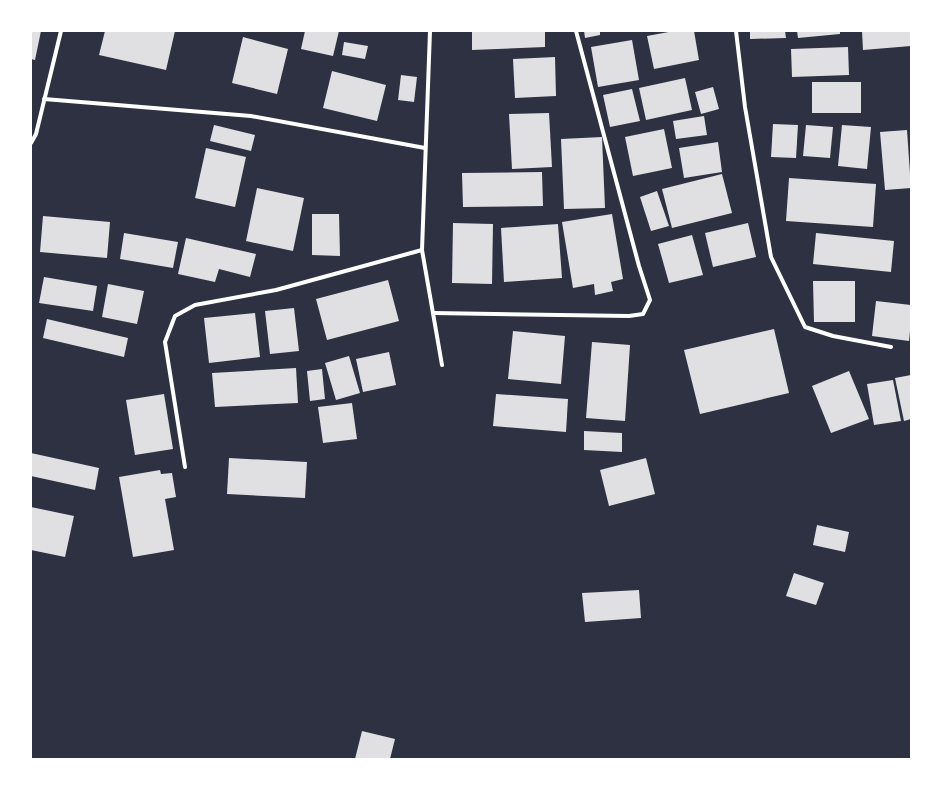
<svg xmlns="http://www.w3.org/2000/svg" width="942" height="790" viewBox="0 0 942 790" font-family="'Alegreya Sans',sans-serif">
	<rect width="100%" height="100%" fill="#2d3142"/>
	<g fill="#e0e0e3">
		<path d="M31,31h10l-6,29 -4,-1z"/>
		<path d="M105,31h70l-9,39 -67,-15z"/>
		<path d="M305,31h34l-6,25 -32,-7z"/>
		<path d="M472,31h73v16l-73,3z"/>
		<path d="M584,31h16v4l-15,3z"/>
		<path d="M674,31h20l5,29 -45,9 -7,-33z"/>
		<path d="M750,31h35l1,7 -36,1z"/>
		<path d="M797,31h43v3l-42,4z"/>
		<path d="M862,31h49v15l-48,4z"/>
		<path d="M243,37l45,12 -11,45 -45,-11z"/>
		<path d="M632,40l7,40 -41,7 -7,-40z"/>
		<path d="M344,42l24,4 -3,13 -23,-4z"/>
		<path d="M848,47l1,28 -57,2 -1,-28z"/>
		<path d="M555,57l1,39 -41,2 -2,-39z"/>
		<path d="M332,71l54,14 -9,36 -54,-13z"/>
		<path d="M401,75l16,2 -3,25 -16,-2z"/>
		<path d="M685,78l7,32 -46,10 -7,-32z"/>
		<rect x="812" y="82" width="49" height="31"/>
		<path d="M713,87l6,22 -18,5 -6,-22z"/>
		<path d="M632,89l8,32 -30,6 -7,-32z"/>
		<path d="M549,113l3,54 -40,2 -3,-55z"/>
		<path d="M704,116l3,19 -31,4 -3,-18z"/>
		<path d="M773,124l25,1 -2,33 -25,-1z"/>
		<path d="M214,125l41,10 -4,16 -41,-10z"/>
		<path d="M806,125l27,2 -3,31 -27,-2z"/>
		<path d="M842,125l29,2 -4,42 -29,-3z"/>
		<path d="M664,129l8,39 -39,8 -8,-39z"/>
		<path d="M907,130l4,58 -26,2 -5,-58z"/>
		<path d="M602,137l3,71 -41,1 -3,-70z"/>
		<path d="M718,142l4,30 -38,6 -5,-30z"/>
		<path d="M206,148l40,9 -11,50 -40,-9z"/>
		<path d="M542,172l1,34 -80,1 -1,-34z"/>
		<path d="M722,174l10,39 -60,15 -10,-39z"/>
		<path d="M789,178l87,6 -3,43 -87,-6z"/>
		<path d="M257,188l47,10 -11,53 -47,-10z"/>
		<path d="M657,191l12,35 -18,5 -11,-34z"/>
		<path d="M312,214h27l1,42 -28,-1z"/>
		<path d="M612,214l11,65 -12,3 2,9 -18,4 -1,-11 -21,4 -11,-66z"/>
		<path d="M43,216l67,6 -3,36 -67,-6z"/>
		<path d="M453,223l40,1 -1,60 -40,-1z"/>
		<path d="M748,223l8,34 -43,10 -8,-34z"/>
		<path d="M558,224l4,54 -58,4 -3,-54z"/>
		<path d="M124,233l54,9 -5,26 -53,-9z"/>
		<path d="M816,233l78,8 -3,31 -78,-8z"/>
		<path d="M692,235l11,40 -34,8 -11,-39z"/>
		<path d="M186,238l70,16 -6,23 -31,-8 -4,13 -37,-8z"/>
		<path d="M44,277l53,9 -4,25 -54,-8z"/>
		<path d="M388,280l11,41 -72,19 -11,-41z"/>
		<path d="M813,281h42v41h-41z"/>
		<path d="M108,284l36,7 -7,33 -35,-7z"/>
		<path d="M876,301l35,4v16l-2,20 -37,-5z"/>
		<path d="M294,308l5,43 -29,3 -5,-43z"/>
		<path d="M255,313l5,44 -51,6 -5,-45z"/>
		<path d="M47,319l81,19 -4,19 -81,-19z"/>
		<path d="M774,329l15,64 -89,21 -16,-64z"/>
		<path d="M513,331l52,5 -4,48 -53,-5z"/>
		<path d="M592,342l38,3 -5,76 -39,-3z"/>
		<path d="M389,352l7,33 -33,7 -7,-33z"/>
		<path d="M349,356l11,37 -24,7 -11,-37z"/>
		<path d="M296,368l2,35 -83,4 -3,-34z"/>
		<path d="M322,369l3,30 -15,2 -3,-30z"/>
		<path d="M849,371l20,48 -38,14 -19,-47z"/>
		<path d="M911,375v44l-7,2 -9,-43z"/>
		<path d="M893,380l8,41 -27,4 -7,-41z"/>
		<path d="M164,394l9,55 -38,6 -9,-55z"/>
		<path d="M496,394l72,5 -2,33 -73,-6z"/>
		<path d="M352,403l5,36 -34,4 -5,-36z"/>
		<path d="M584,431l38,2v19l-38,-2z"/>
		<path d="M31,453l68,15 -4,22 -64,-14z"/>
		<path d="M229,458l78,4 -2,36 -78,-4z"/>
		<path d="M646,458l9,36 -46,12 -9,-36z"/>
		<path d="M160,470l1,4 11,-1 4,24 -11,2 9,51 -41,7 -14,-80z"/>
		<path d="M31,507l43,9 -9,41 -34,-7z"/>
		<path d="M817,525l32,7 -4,20 -32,-7z"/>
		<path d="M794,573l30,10 -8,22 -30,-9z"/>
		<path d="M639,590l2,28 -56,4 -3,-29z"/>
		<path d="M362,731l33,8 -5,20h-35z"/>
	</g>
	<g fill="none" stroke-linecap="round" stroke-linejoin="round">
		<g stroke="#fff" stroke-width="4">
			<path d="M430,31l-8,219 20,115"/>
			<path d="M736,31l9,76 26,150 34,70 28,9 58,11"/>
			<path d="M44,99l207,17 174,32"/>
			<path d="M31,143l5,-9 25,-103"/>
			<path d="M433,313l196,3 14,-2 7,-14 -11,-34 -63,-235"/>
			<path d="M185,467l-20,-125 10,-26 20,-11 81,-15 146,-40"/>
		</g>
	</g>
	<rect width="942" height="790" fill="none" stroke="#ffffff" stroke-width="64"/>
</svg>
